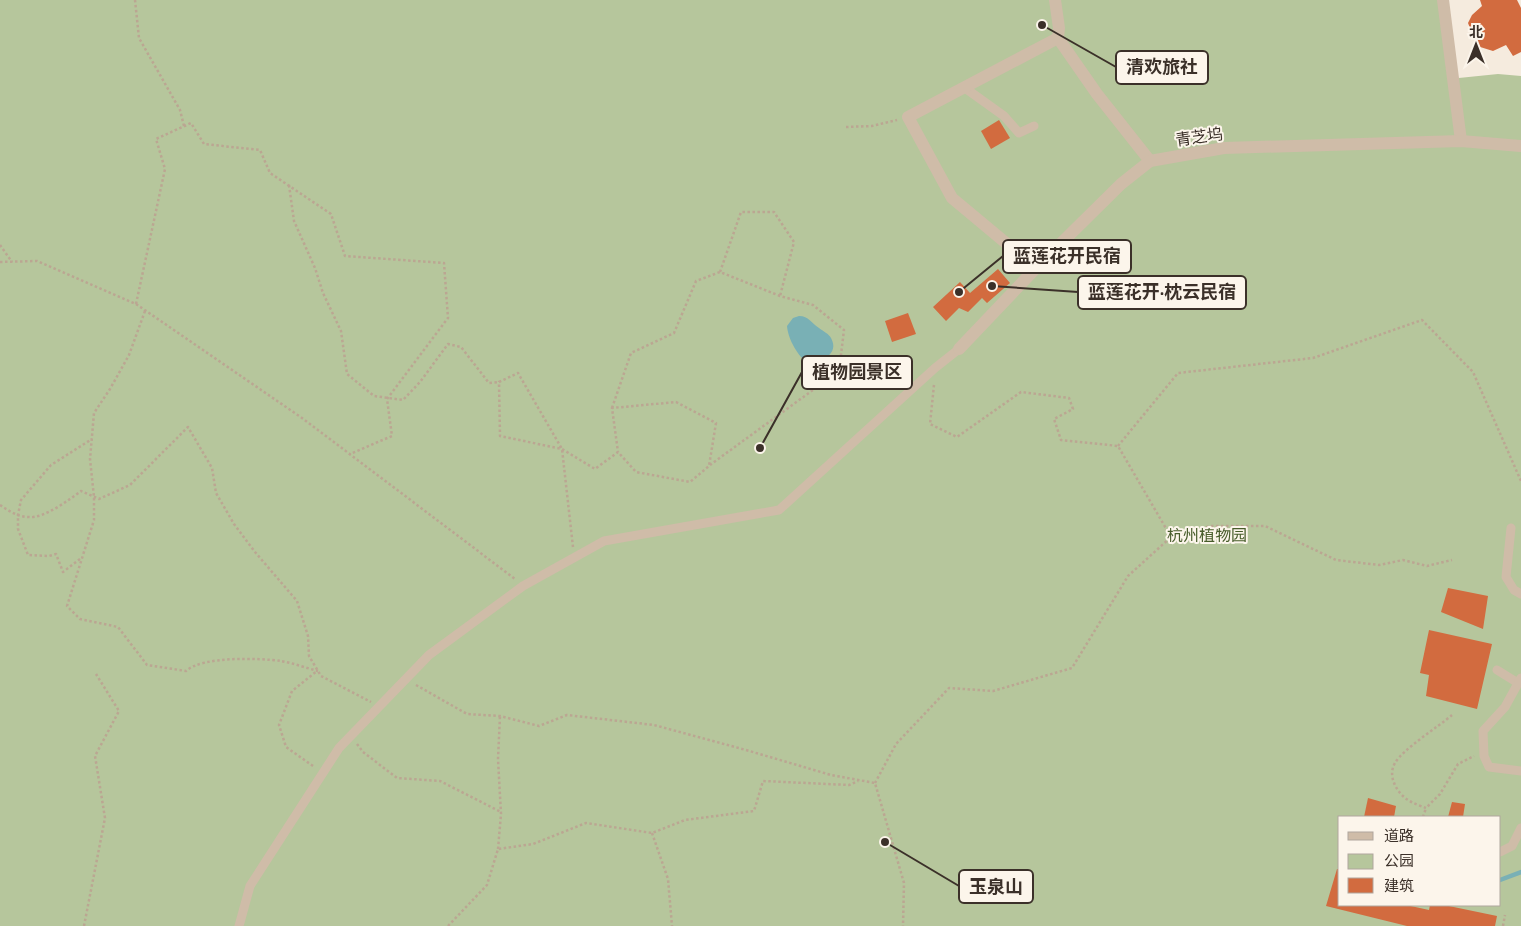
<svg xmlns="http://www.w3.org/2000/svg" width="1521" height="926" viewBox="0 0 1521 926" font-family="'Exo 2','Noto Sans SC',sans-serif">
	<rect width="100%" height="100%" fill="#f5ebde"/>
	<path fill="#b6c69c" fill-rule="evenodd" d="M0,0h1441l8,79 49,-5 23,2v850h-1521zM1340,817h160v88h-160z"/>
	<path fill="#79b0b5" d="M799,316c10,0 12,7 20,12 4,3 10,6 12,10 9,16 -10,24 -22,26 -11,-7 -21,-25 -22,-38l6,-8z"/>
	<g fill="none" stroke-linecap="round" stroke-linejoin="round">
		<path stroke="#79b0b5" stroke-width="4.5" d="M1500,880l21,-8"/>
	</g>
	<g fill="#d26b3f">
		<path d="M1480,0h37l4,8v44l-8,4 -7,-11 -13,6 -16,-5 -9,-23 4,-8 10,-9z"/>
		<path d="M999,120l11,18 -19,11 -10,-18z"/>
		<path d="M998,269l12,14 -23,20 -5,-5 -14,14 -9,-4 -13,13 -13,-14 27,-25 10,11z"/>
		<path d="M908,313l8,21 -24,8 -7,-21z"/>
		<path d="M1448,588l40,8 -5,33 -42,-17z"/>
		<path d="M1429,630l63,14 -15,65 -51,-13 3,-21 -9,-2z"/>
		<path d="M1368,798l28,8 -2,11h-30z"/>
		<path d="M1452,802l13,2 -2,13h-15z"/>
		<path d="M1337,869h3v36h66l23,5 1,-5h14l53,11 -2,10h-88l-81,-20z"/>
	</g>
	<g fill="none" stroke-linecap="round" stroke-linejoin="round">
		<g stroke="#bba692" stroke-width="2.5" stroke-dasharray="2.5 2.5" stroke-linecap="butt">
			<path d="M135,0l4,38 41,72 4,16"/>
			<path d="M846,127l26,-1 25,-6"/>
			<path d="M289,185l5,36 21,47 8,25 18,38 6,43 27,22 29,4 17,-18 28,-38 13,3 28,36 10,-1"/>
			<path d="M0,245l12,17"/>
			<path d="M0,262l37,-1 99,43 166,114 213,161"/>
			<path d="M720,272l21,-60h33l20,30 -14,54"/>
			<path d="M136,304l29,-135 -9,-30 35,-16 13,21 56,6 10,23 61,41 14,42 99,7 4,55 -61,81 5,37 -42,18"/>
			<path d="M145,311l-16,44 -19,34 -16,24 -4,46 4,38v23l-27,86 13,13 38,8 29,38 39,6c16,-15 73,-13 95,-10 12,2 25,7 37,10"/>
			<path d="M934,385l-4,39 27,13 64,-45 48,6 4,11 -19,10 7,21 57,6 53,91"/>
			<path d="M612,408l19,-55 43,-20 22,-52 24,-9 60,24 33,9 31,25 -5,41 -129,94"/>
			<path d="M1118,446l60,-73 135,-15 109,-38 51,52 48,109"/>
			<path d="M0,505c9,6 18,12 29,12 14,2 40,-17 52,-26l18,8 31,-14 58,-58 24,41 4,25 18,31 21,28 42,49 11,35 1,20 12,20 50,26"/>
			<path d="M573,547l-11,-98 -44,-76 -19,9 1,54 62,13 33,20 23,-17 18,20 54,10 19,-16 7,-43 -40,-21 -64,6 6,44"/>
			<path d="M80,559l-17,13 -7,-18 -7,2 -21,-1 -10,-26v-14l3,-15 30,-35 41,-26"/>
			<path d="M416,685l51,29 33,2 39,10 28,-11 87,10 92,25 85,25 44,8 29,100 -1,43"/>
			<path d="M1452,715c-14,12 -49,34 -57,48 -8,13 2,30 13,37 6,4 13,6 18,8l14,-14 18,-30 16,-8"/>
			<path d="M357,744l6,8 34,26 43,3 61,31"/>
			<path d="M313,766l-27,-19 -7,-22 13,-34 25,-20"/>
			<path d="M875,783l21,-39 53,-56 44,3 79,-23 56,-92 43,-39 39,-11h55l71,34 43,5 24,-5 24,6 25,-6"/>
			<path d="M1423,817l3,-9"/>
			<path d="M652,833l16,46 4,47"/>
			<path d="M498,849l3,-35 -3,-55 2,-43"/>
			<path d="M84,926l21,-108 -10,-62 24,-45 -23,-37"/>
			<path d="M448,926l39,-41 11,-36 35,-5 53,-21 66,10 33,-13 69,-9 9,-30 86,4 9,-4"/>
			<path d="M1503,926l2,-11"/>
		</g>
		<g stroke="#cfbca8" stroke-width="9">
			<path d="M965,88l39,28 15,17 15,-7"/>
			<path d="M1511,528l-5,49 8,13 7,4"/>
			<path d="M1497,670l21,13"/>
			<path d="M1521,678l-16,29 -22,24 1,25 5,11 32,4"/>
			<path d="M1500,852l12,-6 9,-18"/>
			<path d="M239,926l11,-40 89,-138 90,-93 94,-69 81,-45 175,-31 156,-142 24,-19"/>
		</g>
		<g stroke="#cfbca8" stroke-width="12">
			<path d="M1055,0l4,28 -1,10 39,56 53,67"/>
			<path d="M1443,0l18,141"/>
			<path d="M1036,268l-84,-70 -44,-81 150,-79"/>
			<path d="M959,349l77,-81 85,-84 29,-23 74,-13 237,-7 60,5"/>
		</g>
	</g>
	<g text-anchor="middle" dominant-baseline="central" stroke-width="4" stroke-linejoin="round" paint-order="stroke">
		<g font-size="16" fill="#3b3029" stroke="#fcf5eb">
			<text transform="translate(1199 136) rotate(-8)">青芝坞</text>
		</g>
		<g font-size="16" fill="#475c2a" stroke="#fcf5eb">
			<text x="1207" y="534">杭州植物园</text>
		</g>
	</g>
	<path fill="none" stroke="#3b3029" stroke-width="2" d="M1042 25L1116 67M959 292L1003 256M992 286L1078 292M760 448L802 372M885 842L959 886"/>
	<g fill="#3b3029" stroke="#fcf5eb" stroke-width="2">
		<circle cx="1042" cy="25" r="5"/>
		<circle cx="959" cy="292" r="5"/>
		<circle cx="992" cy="286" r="5"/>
		<circle cx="760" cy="448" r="5"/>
		<circle cx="885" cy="842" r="5"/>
	</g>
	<g fill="#fcf5eb" stroke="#3b3029" stroke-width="2">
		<rect x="1116" y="51" width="92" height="33" rx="5"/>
		<rect x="1003" y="240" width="128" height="33" rx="5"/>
		<rect x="1078" y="276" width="168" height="33" rx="5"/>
		<rect x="802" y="356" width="110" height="33" rx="5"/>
		<rect x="959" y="870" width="74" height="33" rx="5"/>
	</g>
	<g font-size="18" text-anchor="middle" font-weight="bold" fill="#3b3029">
		<text x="1162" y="73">清欢旅社</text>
		<text x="1067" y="262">蓝莲花开民宿</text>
		<text x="1162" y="298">蓝莲花开·枕云民宿</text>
		<text x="857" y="378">植物园景区</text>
		<text x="996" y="893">玉泉山</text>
	</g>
	<rect x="1338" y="816" width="162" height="90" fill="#fcf5eb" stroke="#afa69d"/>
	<rect x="1348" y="832" width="25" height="8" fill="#cfbca8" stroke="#afa69d"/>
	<text x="1384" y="841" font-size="15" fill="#3b3029">道路</text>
	<rect x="1348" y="854" width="25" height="15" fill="#b6c69c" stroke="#afa69d"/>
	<text x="1384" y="866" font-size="15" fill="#3b3029">公园</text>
	<rect x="1348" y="878" width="25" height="15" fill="#d26b3f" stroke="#afa69d"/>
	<text x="1384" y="891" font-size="15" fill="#3b3029">建筑</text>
	<g transform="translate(1476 45)" stroke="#fcf5eb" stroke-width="4" paint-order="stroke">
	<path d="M0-4L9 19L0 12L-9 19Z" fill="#3b3029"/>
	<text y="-8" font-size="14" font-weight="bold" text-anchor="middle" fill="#3b3029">北</text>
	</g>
</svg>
